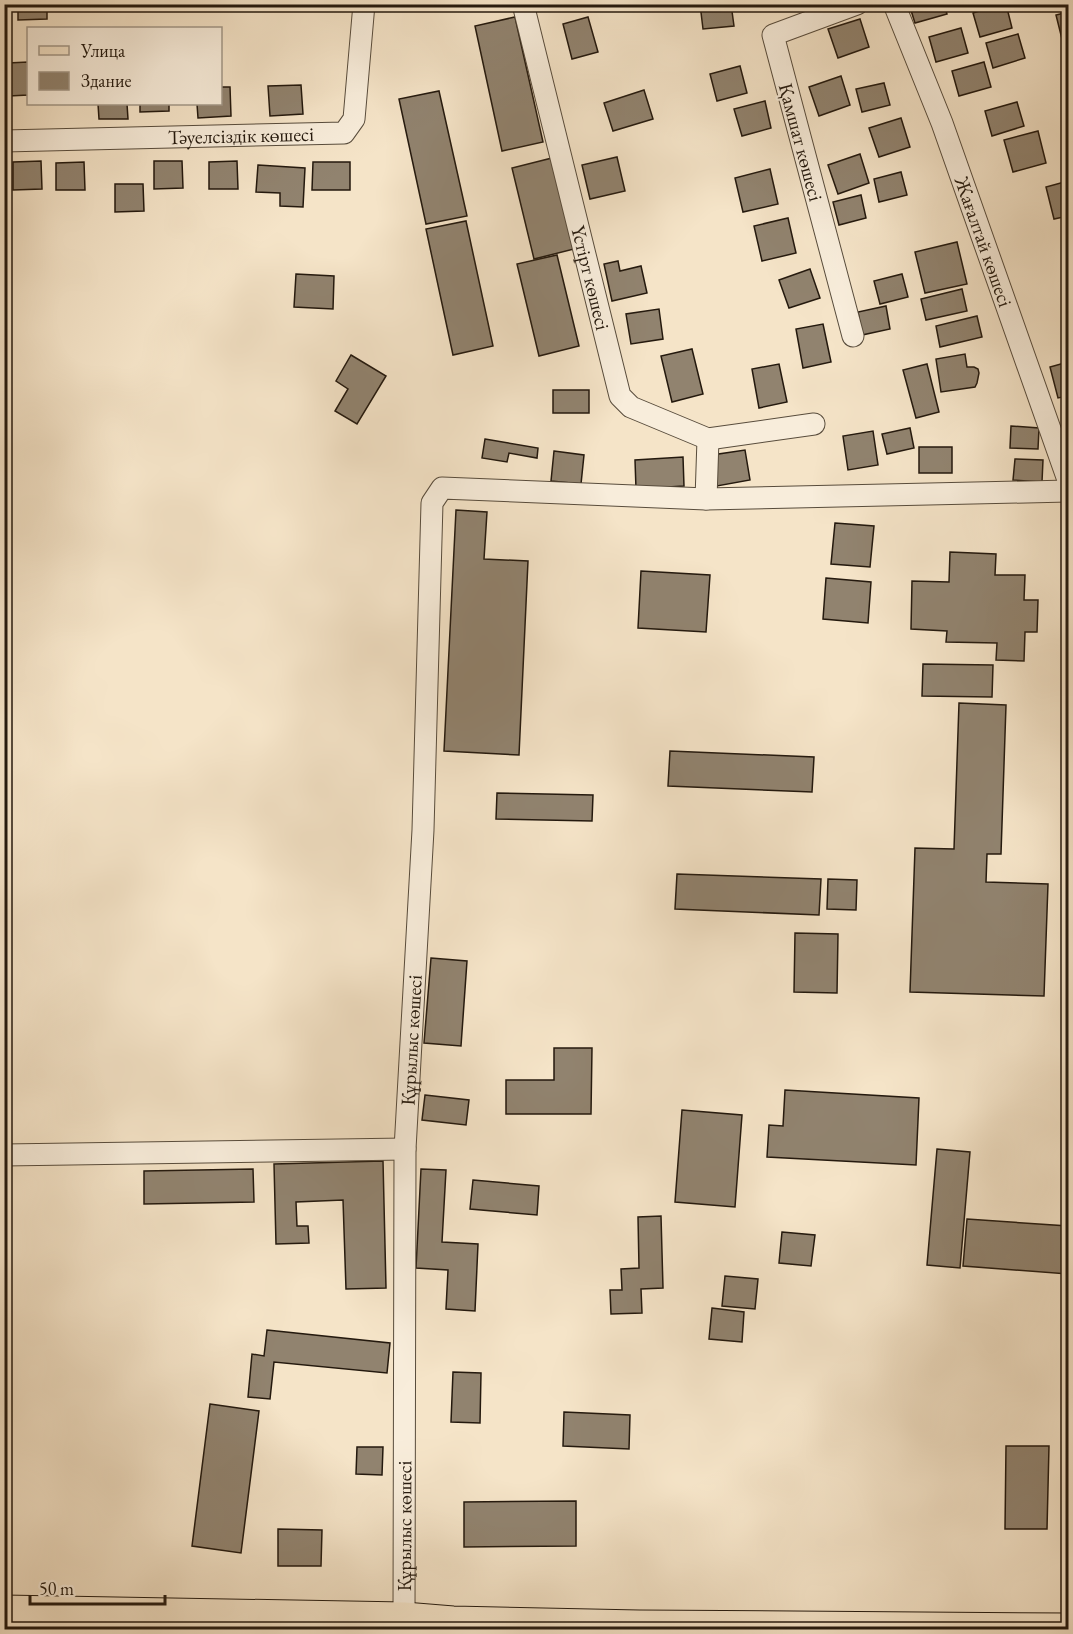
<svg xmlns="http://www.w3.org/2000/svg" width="1073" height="1634" viewBox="0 0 1073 1634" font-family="'EB Garamond',serif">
	<rect width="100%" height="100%" fill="#f5e4c8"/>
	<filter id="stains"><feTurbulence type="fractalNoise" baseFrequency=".00333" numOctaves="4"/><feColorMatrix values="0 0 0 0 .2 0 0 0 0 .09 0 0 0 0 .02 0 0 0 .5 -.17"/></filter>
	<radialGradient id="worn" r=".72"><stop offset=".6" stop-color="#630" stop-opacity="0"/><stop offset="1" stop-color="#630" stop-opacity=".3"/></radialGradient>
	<g fill="#91836f" stroke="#24190e" stroke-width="1.5">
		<rect x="4" y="4" width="5" height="17"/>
		<path d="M18,4h29v15l-29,1z"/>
		<rect x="81" y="4" width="24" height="3"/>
		<path d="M700,4h31l3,22 -31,3z"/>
		<path d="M909,4h35l3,10 -32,9z"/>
		<path d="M1002,4h4l6,24 -32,9 -7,-24z"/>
		<path d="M1068,12v34l-4,1 -8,-32z"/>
		<path d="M515,17l28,125 -41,9 -27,-125z"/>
		<path d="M588,17l10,35 -26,7 -9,-35z"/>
		<path d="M860,19l9,28 -31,11 -10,-29z"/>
		<path d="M961,28l7,25 -32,9 -7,-25z"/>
		<path d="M1018,34l7,24 -32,10 -7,-25z"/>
		<path d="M28,62v33l-19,1 -1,-33z"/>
		<path d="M984,62l7,25 -32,9 -7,-25z"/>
		<path d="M740,66l7,27 -30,8 -7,-27z"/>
		<path d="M841,76l9,29 -31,11 -10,-29z"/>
		<path d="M884,83l6,22 -28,7 -6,-23z"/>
		<path d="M301,85l2,29 -33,2 -2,-30z"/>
		<path d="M220,87h10l1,29 -33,2 -1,-14h23z"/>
		<path d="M644,90l9,29 -40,12 -9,-28z"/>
		<path d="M439,91l28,125 -41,8 -27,-125z"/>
		<path d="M765,101l6,27 -29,8 -8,-27z"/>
		<path d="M1017,102l7,24 -32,10 -7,-25z"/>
		<path d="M98,104h29l1,15h-29z"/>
		<path d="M140,104h29v7l-29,1z"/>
		<path d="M901,118l9,29 -31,10 -10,-29z"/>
		<path d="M1038,131l8,32 -33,9 -9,-32z"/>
		<path d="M860,154l9,29 -31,11 -10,-29z"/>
		<path d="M617,157l8,34 -35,8 -8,-34z"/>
		<path d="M552,158l22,91 -40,10 -22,-91z"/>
		<path d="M41,161l1,28 -29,1v-28z"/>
		<path d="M154,161h28l1,27 -29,1z"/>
		<path d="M237,161l1,28h-29v-27z"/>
		<path d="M84,162l1,28h-29v-27z"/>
		<path d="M313,162h37v28h-38z"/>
		<path d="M258,165l47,3 -2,39 -23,-1v-13l-24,-1z"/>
		<path d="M770,169l8,35 -35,8 -8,-34z"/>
		<path d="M901,172l6,23 -28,7 -5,-23z"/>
		<path d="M1068,181v35l-14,3 -8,-32z"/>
		<path d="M115,184h28l1,27 -29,1z"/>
		<path d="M861,195l5,23 -27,7 -6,-23z"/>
		<path d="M788,218l8,35 -34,8 -8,-35z"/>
		<path d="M466,221l27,125 -40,9 -27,-126z"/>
		<path d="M957,242l10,42 -42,9 -10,-41z"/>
		<path d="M557,255l22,91 -40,10 -22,-92z"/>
		<path d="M618,261l2,10 21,-5 6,27 -35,8 -8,-37z"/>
		<path d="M810,269l10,29 -31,10 -10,-28z"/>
		<path d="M296,274l38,2 -1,33 -39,-2z"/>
		<path d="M902,274l6,23 -28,7 -6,-23z"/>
		<path d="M962,289l5,22 -41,9 -5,-21z"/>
		<path d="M886,306l4,23 -28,6 -4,-23z"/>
		<path d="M659,309l4,30 -32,5 -5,-30z"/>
		<path d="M977,316l5,21 -42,10 -4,-21z"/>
		<path d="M823,324l8,38 -28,6 -7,-39z"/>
		<path d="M692,349l11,45 -31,8 -11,-46z"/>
		<path d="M965,354l2,13h7l4,2 1,4 -2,10 -2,4 -34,5 -5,-33z"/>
		<path d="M351,355l35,21 -29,48 -22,-13 13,-22 -12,-8z"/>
		<path d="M1068,362v34l-10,2 -8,-31z"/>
		<path d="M779,364l8,38 -28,6 -7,-39z"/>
		<path d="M927,364l12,48 -23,6 -13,-48z"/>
		<rect x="553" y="390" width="36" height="23"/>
		<path d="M1011,426l28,2 -1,21 -28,-1z"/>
		<path d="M910,428l4,20 -27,6 -5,-20z"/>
		<path d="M873,431l5,34 -30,5 -5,-34z"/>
		<path d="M485,439l53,9 -1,10 -28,-5 -2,9 -25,-4z"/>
		<rect x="919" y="447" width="33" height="26"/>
		<path d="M745,450l5,30 -33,6 -5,-31z"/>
		<path d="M554,451l30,4 -3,29 -30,-3z"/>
		<path d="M683,457l1,29 -48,3 -1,-29z"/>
		<path d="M1015,459l28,1 -1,22 -29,-2z"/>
		<path d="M456,510l31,2 -3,47 44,2 -9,194 -75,-4z"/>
		<path d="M835,523l39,3 -4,41 -39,-3z"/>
		<path d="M950,552l46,2 -1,21h30l-1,25h14l-1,32h-12l-1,29 -28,-1 1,-17 -51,-1 1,-11 -36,-2 1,-48 37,1z"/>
		<path d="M641,571l69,4 -4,57 -68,-4z"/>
		<path d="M826,578l45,4 -3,41 -45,-4z"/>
		<path d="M923,664l70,1 -1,32 -70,-1z"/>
		<path d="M959,703l47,2 -5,149h-14l-1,28 62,2 -4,112 -134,-4 5,-144 39,1z"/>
		<path d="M670,751l144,6 -2,35 -144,-6z"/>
		<path d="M497,793l96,2 -1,26 -96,-2z"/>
		<path d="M677,874l144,5 -2,36 -144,-6z"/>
		<path d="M828,879l29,1 -1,30 -29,-1z"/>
		<path d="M795,933l43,1 -1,59 -43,-1z"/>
		<path d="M431,958l36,3 -6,85 -37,-3z"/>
		<path d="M554,1048h38l-1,66h-85v-34h48z"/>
		<path d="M785,1090l134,8 -3,67 -149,-8 2,-32 14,1z"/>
		<path d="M425,1095l44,5 -3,25 -44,-5z"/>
		<path d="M682,1110l60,5 -7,92 -60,-5z"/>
		<path d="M937,1149l33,3 -10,116 -33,-3z"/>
		<path d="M383,1161l3,127 -40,1 -3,-89 -47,2 1,24h11l1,17 -33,1 -2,-80z"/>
		<path d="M253,1169l1,33 -110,2v-33z"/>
		<path d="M421,1169l25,1 -4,72 36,2 -3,67 -29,-2 2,-39 -32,-2z"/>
		<path d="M473,1180l66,6 -2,29 -67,-6z"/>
		<path d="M661,1216l2,72 -22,1 1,24 -31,1 -1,-24h12l-1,-21 18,-1 -1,-51z"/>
		<path d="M967,1219l101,7v48l-105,-8z"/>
		<path d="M782,1232l33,3 -4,31 -32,-3z"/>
		<path d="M725,1276l33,3 -3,30 -33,-3z"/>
		<path d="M712,1308l32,4 -2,30 -33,-3z"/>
		<path d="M267,1330l123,13 -3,30 -113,-11 -4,37 -22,-2 4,-43 12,2z"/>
		<path d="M453,1372l28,1 -1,50 -29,-1z"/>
		<path d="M210,1404l49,7 -18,142 -49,-7z"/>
		<path d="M564,1412l66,3 -1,34 -66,-3z"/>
		<path d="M1006,1446h43l-2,83h-42z"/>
		<path d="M357,1447h26l-1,28 -26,-1z"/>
		<path d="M576,1501v45l-112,1v-45z"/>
		<path d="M278,1529l44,1 -1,36h-43z"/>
	</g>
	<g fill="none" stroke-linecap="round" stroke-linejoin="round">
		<g stroke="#584c3c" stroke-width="23">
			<g id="minor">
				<path id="s1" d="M523,4l97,392 11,11 77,32 -2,60"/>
				<path id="s2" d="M894,4l48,119 126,357"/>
				<path id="s3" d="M4,141l340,-8 10,-14 10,-115"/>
				<path d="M853,336l-80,-301 84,-31"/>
				<path d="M708,439l106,-15"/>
				<path d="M4,1155l401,-6"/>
				<path id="s4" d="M404,1616l1,-467 18,-319 9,-327 10,-15 264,11 362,-8"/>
			</g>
		</g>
		<g stroke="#24190e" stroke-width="29">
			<path id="major" d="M4,1609l400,7 49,4 186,4 429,3"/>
		</g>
		<use href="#minor" stroke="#f8eddb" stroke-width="21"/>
		<use href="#major" stroke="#f5e4c8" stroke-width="27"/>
	</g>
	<g text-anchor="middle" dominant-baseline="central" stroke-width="4.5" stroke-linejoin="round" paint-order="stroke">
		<g font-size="20" fill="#24190e" stroke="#f8eddb">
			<text stroke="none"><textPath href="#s3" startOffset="237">Тәуелсіздік көшесі</textPath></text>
			<text transform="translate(801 142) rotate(75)">Қамшат көшесі</text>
			<text stroke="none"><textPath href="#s2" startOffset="254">Жағалтай көшесі</textPath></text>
			<text stroke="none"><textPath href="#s1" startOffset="282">Үстірт көшесі</textPath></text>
			<text stroke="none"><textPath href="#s4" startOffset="576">Құрылыс көшесі</textPath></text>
			<text stroke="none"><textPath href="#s4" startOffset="90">Құрылыс көшесі</textPath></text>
		</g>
	</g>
	<rect width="1073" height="1634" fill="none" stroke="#f5e4c8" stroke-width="24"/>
	<rect x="6" y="6" width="1061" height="1622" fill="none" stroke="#24190e" stroke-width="3"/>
	<rect x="12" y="12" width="1049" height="1610" fill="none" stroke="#24190e" stroke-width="1.5"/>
	<rect x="27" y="27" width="195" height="78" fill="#f8eddb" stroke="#a39889" stroke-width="1.5"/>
	<rect x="39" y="46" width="30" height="9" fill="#f5e4c8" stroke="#a39889" stroke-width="1.5"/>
	<text x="81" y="57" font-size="18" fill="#24190e">Улица</text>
	<rect x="39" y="72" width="30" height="18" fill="#91836f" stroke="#a39889" stroke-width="1.5"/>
	<text x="81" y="87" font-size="18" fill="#24190e">Здание</text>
	<path d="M30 1595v9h135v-9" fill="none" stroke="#24190e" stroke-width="3"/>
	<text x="39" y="1595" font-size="18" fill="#24190e" stroke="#f8eddb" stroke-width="4.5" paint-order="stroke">50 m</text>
	<rect width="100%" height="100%" filter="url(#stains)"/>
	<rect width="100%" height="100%" fill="url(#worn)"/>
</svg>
